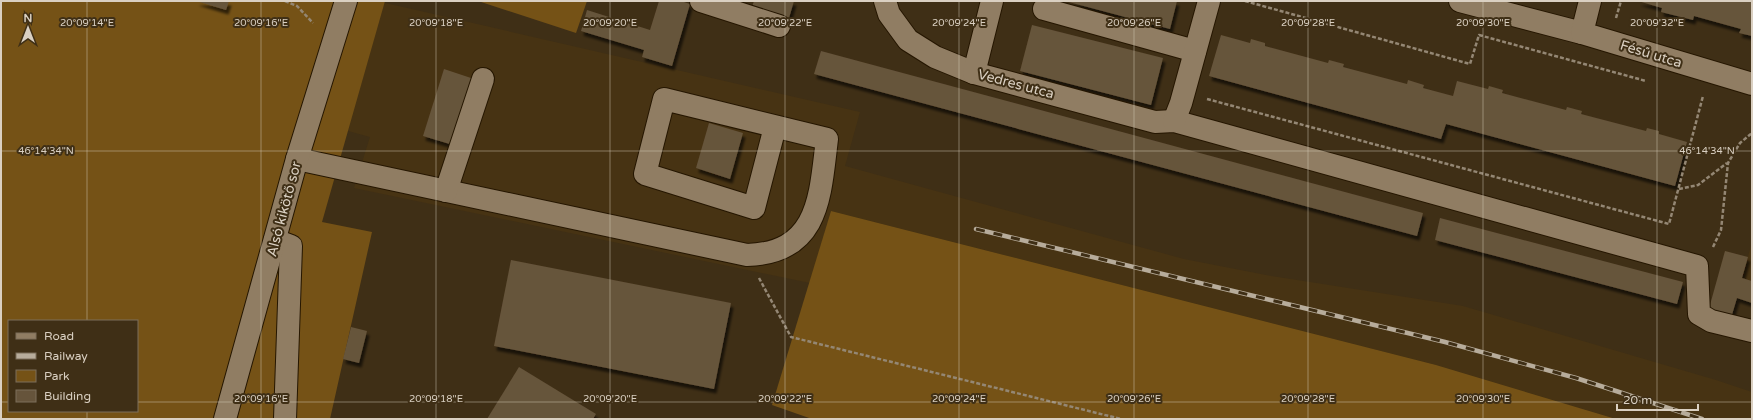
<svg xmlns="http://www.w3.org/2000/svg" width="1753" height="420" viewBox="0 0 1753 420" font-family="'Varela Round',sans-serif">
	<defs>
		<filter id="shadow"><feDropShadow dx="2.5" dy="4.5" stdDeviation="1" flood-color="#0009"/></filter>
	</defs>
	<rect width="100%" height="100%" fill="#3f2f16"/>
	<g fill="#473313">
		<path d="M381,2l479,110 -15,54 339,93 82,16 197,31 253,74 36,12v27h-136l-180,-54 -605,-154 -21,72 -456,-95 16,-51 -29,-8z"/>
		<path d="M1752,242v39l-10,-3z"/>
	</g>
	<g fill="#755216" fill-rule="evenodd">
		<path d="M1,1h384l-63,221 50,10 -42,187h-329zM9,321h128v90h-128z"/>
		<path d="M478,1h109l-11,32z"/>
		<path d="M831,211l605,154 180,54h-804l-40,-14z"/>
	</g>
	<g fill="#66543b" filter="url(#shadow)">
		<path d="M196,1h33l-3,9z"/>
		<path d="M659,1h22l9,3 -18,62 -30,-9 2,-7 -63,-19 6,-21 63,20z"/>
		<path d="M754,1h40l-5,17 -37,-11z"/>
		<path d="M1065,1h112l-7,28z"/>
		<path d="M1638,1h114v35l-13,-3 2,-4 -47,-13 -1,4 -32,-8 1,-4z"/>
		<path d="M1032,25l131,33 -12,47 -131,-34z"/>
		<path d="M1221,35l29,8 1,-4 14,4v3l63,17 1,-3 15,4 -1,3 64,17 1,-4 16,5 -1,3 30,8 4,-15 31,8 1,-3 14,4 -1,3 64,17 1,-3 15,4 -1,3 65,17 1,-3 12,3v3l28,8 -12,44 -229,-62 -5,15 -232,-63z"/>
		<path d="M821,51l602,162 -6,23 -603,-162z"/>
		<path d="M444,69l30,10 -21,66 -30,-9z"/>
		<path d="M709,123l34,10 -13,46 -34,-11z"/>
		<path d="M1440,218l243,64 -6,22 -242,-64z"/>
		<path d="M1725,251l23,6 -6,21 10,3v22l-15,-5 -6,20 -23,-6z"/>
		<path d="M511,260l220,43 -17,86 -220,-43z"/>
		<path d="M351,327l16,4 -8,32 -16,-4z"/>
		<path d="M519,367l77,47 -3,5h-106z"/>
	</g>
	<g fill="none" stroke-linecap="round" stroke-linejoin="round">
		<g stroke="#251600" stroke-width="24">
			<g id="minor">
				<path d="M701,1l78,25"/>
				<path d="M885,1l4,13 19,26 27,17 39,16 181,49 19,-1 523,145 2,48 12,7 41,10"/>
				<path d="M1460,1l122,32"/>
				<path d="M1590,1l-8,32 170,51"/>
				<path d="M1044,9l151,42"/>
				<path d="M974,73l18,-72"/>
				<path d="M1174,121l7,-18 28,-102"/>
				<path d="M297,159l450,96c73,-2 73,-60 80,-116l-163,-40 -19,75 109,34 21,-81"/>
				<path d="M446,191l37,-112"/>
				<path d="M275,240l16,6 -6,173"/>
				<path d="M225,419l72,-260 49,-158"/>
			</g>
		</g>
		<g stroke="#948774" stroke-width="2.5" stroke-dasharray="4 2" stroke-linecap="butt">
			<path d="M285,1l12,5 16,17"/>
			<path d="M1245,1l225,63 9,-29 167,46"/>
			<path d="M1616,18l5,-17"/>
			<path d="M1207,99l462,125 34,-128"/>
			<path d="M1679,189l19,-4 29,-22"/>
			<path d="M1713,247l8,-17 7,-67 12,-20 12,-10"/>
			<path d="M759,278l32,59 330,82"/>
		</g>
		<use href="#minor" stroke="#907d63" stroke-width="22"/>
		<g stroke="#b7ac9b" stroke-width="4.5">
			<path id="rail" d="M976,229l469,113 131,36 126,41"/>
		</g>
		<use href="#rail" stroke="#3f2f16" stroke-width="3" stroke-dasharray="9" stroke-linecap="butt"/>
	</g>
	<path fill="none" stroke="#dad0c2" stroke-width="1" stroke-opacity="0.45" d="M87,1v320M261,1v418M436,1v418M610,1v418M785,1v418M959,1v418M1134,1v418M1308,1v418M1483,1v418M1657,1v418M1,151h1751M1,402h8M137,402h1615M87,411v8"/>
	<g text-anchor="middle" dominant-baseline="central" stroke-width="4" stroke-linejoin="round" paint-order="stroke">
		<g font-size="14" fill="#dad0c2" stroke="#3f2f16">
			<text transform="translate(1651 54) rotate(17)">Fésű utca</text>
			<text transform="translate(1016 84) rotate(15)">Vedres utca</text>
			<text transform="translate(284 209) rotate(-75)">Alsó kikötő sor</text>
		</g>
	</g>
	<g font-size="10" text-anchor="middle" fill="#dad0c2" stroke="#3f2f16" stroke-width="4" stroke-linejoin="round" paint-order="stroke">
		<text x="87" y="26">20°09'14"E</text>
		<text x="261" y="26">20°09'16"E</text>
		<text x="436" y="26">20°09'18"E</text>
		<text x="610" y="26">20°09'20"E</text>
		<text x="785" y="26">20°09'22"E</text>
		<text x="959" y="26">20°09'24"E</text>
		<text x="1134" y="26">20°09'26"E</text>
		<text x="1308" y="26">20°09'28"E</text>
		<text x="1483" y="26">20°09'30"E</text>
		<text x="1657" y="26">20°09'32"E</text>
		<text x="46" y="154">46°14'34"N</text>
		<text x="1707" y="154">46°14'34"N</text>
		<text x="261" y="402">20°09'16"E</text>
		<text x="436" y="402">20°09'18"E</text>
		<text x="610" y="402">20°09'20"E</text>
		<text x="785" y="402">20°09'22"E</text>
		<text x="959" y="402">20°09'24"E</text>
		<text x="1134" y="402">20°09'26"E</text>
		<text x="1308" y="402">20°09'28"E</text>
		<text x="1483" y="402">20°09'30"E</text>
	</g>
	<rect width="1753" height="420" fill="none" stroke="#dad0c2" stroke-width="4"/>
	<rect x="8" y="320" width="130" height="92" fill="#3f2f16" stroke="#7d6f5b"/>
	<rect x="16" y="333" width="20" height="6" fill="#907d63" stroke="#7d6f5b"/>
	<text x="44" y="340" font-size="12" fill="#dad0c2">Road</text>
	<rect x="16" y="353" width="20" height="6" fill="#b7ac9b" stroke="#7d6f5b"/>
	<text x="44" y="360" font-size="12" fill="#dad0c2">Railway</text>
	<rect x="16" y="370" width="20" height="12" fill="#755216" stroke="#7d6f5b"/>
	<text x="44" y="380" font-size="12" fill="#dad0c2">Park</text>
	<rect x="16" y="390" width="20" height="12" fill="#66543b" stroke="#7d6f5b"/>
	<text x="44" y="400" font-size="12" fill="#dad0c2">Building</text>
	<g transform="translate(28 28)" stroke="#3f2f16" stroke-width="3" paint-order="stroke">
	<path d="M0-3L7 15L0 10L-7 15Z" fill="#dad0c2"/>
	<text y="-6" font-size="11" font-weight="bold" text-anchor="middle" fill="#dad0c2">N</text>
	</g>
	<path d="M1617 404v6h81v-6" fill="none" stroke="#dad0c2" stroke-width="2"/>
	<text x="1623" y="404" font-size="12" fill="#dad0c2" stroke="#3f2f16" stroke-width="3" paint-order="stroke">20 m</text>
</svg>
